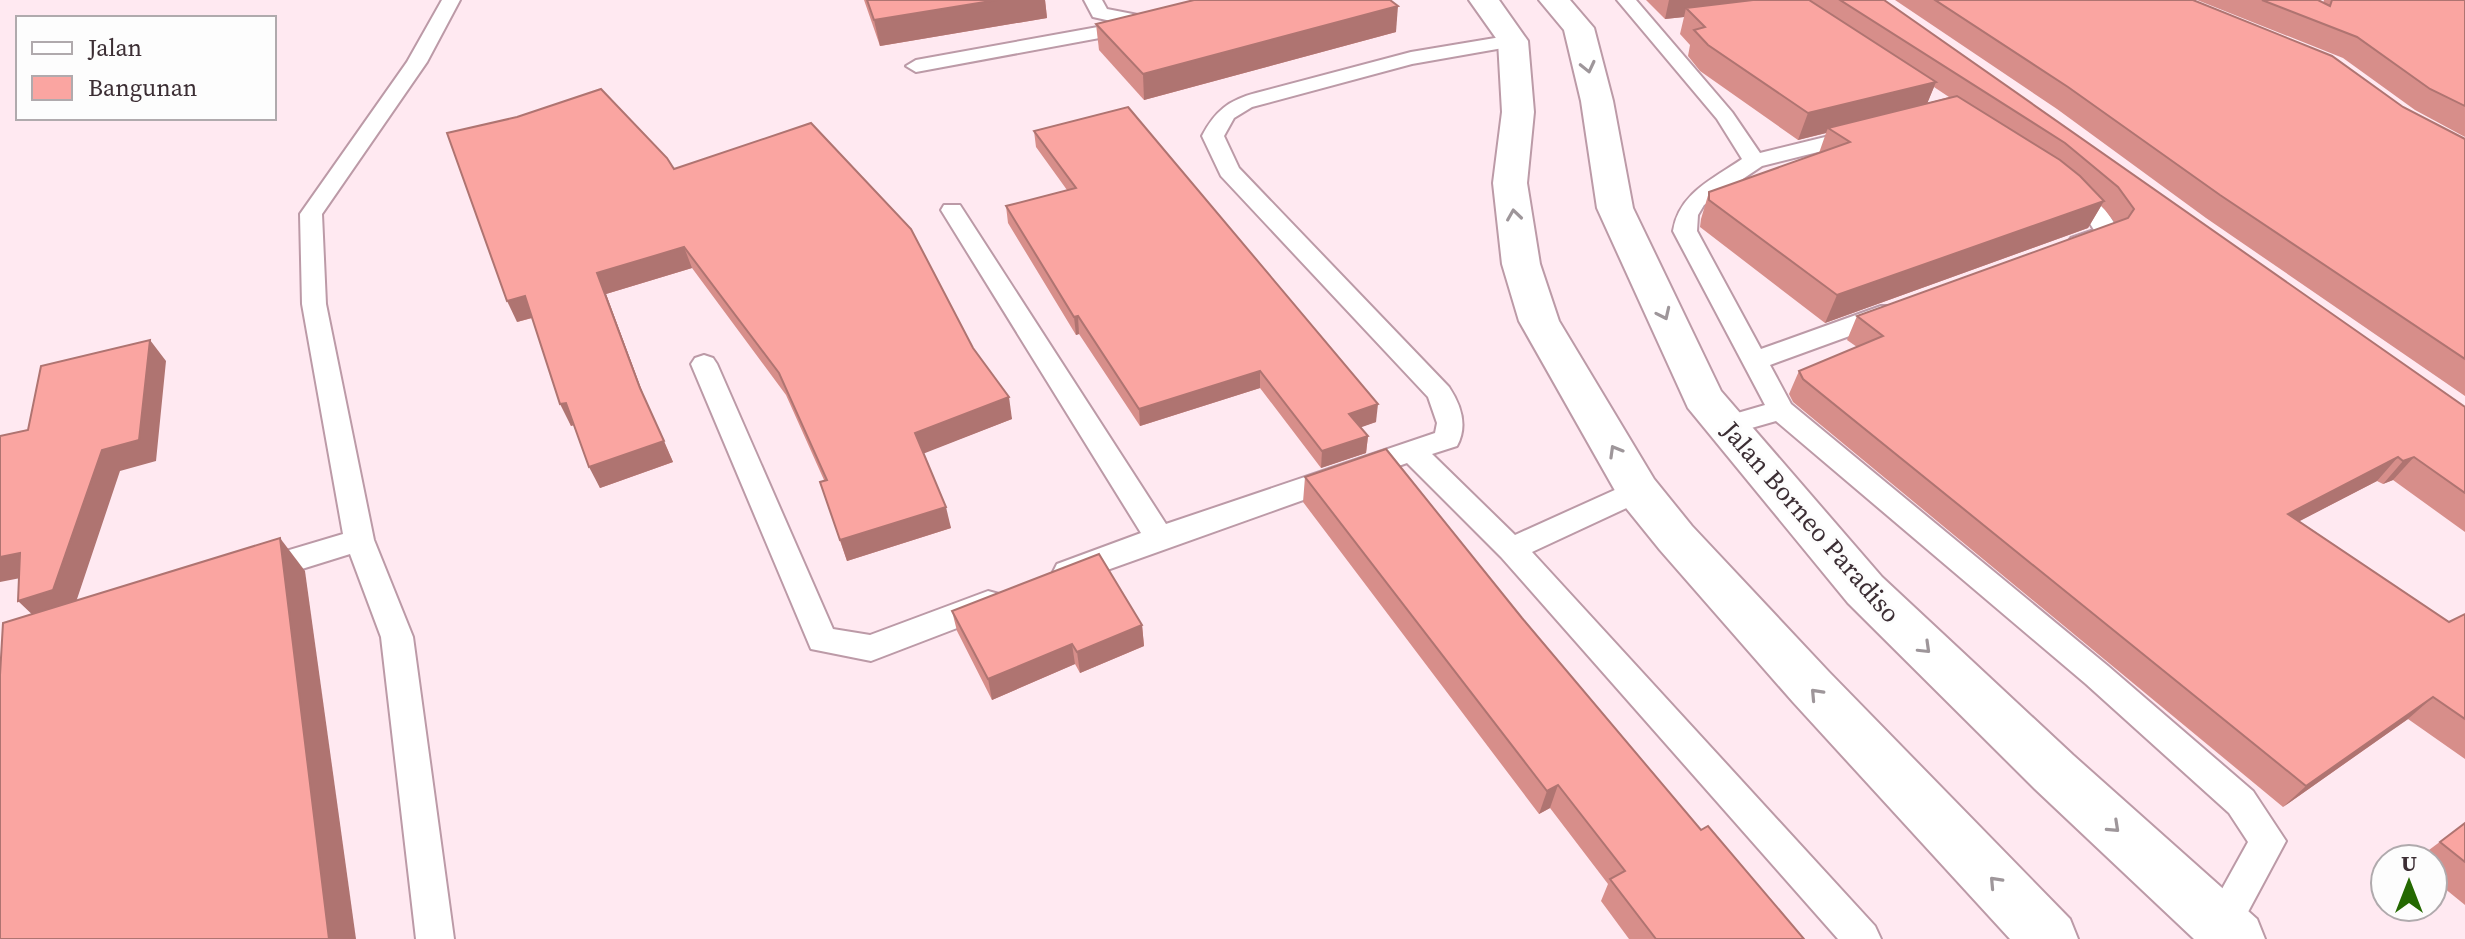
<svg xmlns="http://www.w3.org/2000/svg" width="2465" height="939" viewBox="0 0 2465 939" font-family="'Source Serif 4',serif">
	<rect width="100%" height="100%" fill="#ffe9f1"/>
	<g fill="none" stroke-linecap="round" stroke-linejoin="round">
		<g stroke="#bc9aa7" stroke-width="4">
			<g id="service">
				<path d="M442,0h18l-33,62 -105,152 4,90 48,236 39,97 41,302h-38l-35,-302 -31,-83 -90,28 -11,-4 -4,-8 4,-8 94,-28 -41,-230 -2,-90 107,-152z"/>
				<path d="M1084,0h18l5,9 36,7 2,4 -6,10 -7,2 -216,40 -10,-6 10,-6 204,-37 -27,-6z"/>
				<path d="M1617,0h19l96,112 28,41 98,-24 11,6 -3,5 -104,26 -58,39 -6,10 -1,16 64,118 120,-43h18l3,6 -3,6 -129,47 21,39 317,262 145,125 33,50 -52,97 -22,1 -10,-14 46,-83 -19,-29 -143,-129 -310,-263 -49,14 -10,-2 -4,-7 4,-7 48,-14 -92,-174c6,-38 40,-52 69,-72l-25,-40z"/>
				<path d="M1513,35l7,2 3,4 -3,4 -108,19 -160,43 -18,11 -10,18 15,32 210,219c12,18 19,39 8,59l-25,8 83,81 113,-51 10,-3 10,3 4,7 -4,7 -116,54 343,374 6,13h-43l-337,-382 -94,-94 -339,121 -11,-4 -4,-8 4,-8 84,-31 -200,-323 3,-5h16l206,319 269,-91 2,-10 -9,-26 -207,-221 -19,-40c13,-25 27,-36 54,-43l155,-41z"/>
				<path d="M2069,185c22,6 43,27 49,48l-4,5 -35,12 -8,-2 -4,-5 4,-5 23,-8 -10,-16 -26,-22z"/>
				<path d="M704,355l9,3 4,6 116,265 37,6 118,-44 11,3 4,9 -4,9 -128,49 -60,-12 -120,-285 4,-6z"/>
			</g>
		</g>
		<g stroke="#bc9aa7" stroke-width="4">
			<g id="tertiary">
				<path d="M1469,0h30l29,41 6,71 -7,71 13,81 19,57 95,158 38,47 137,146 241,247 8,20h-68l-217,-237 -133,-152 -38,-47 -103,-182 -17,-57 -9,-81 9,-71 -4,-71z"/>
				<path d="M1539,0h31l24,28 19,73 20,107 88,183 161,186 191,178 184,164 8,20h-71l-159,-150 -187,-186 -160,-195 -91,-200 -16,-107 -17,-71z"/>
			</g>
		</g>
		<use href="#service" fill="#fff" fill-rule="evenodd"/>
		<use href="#tertiary" fill="#fff" fill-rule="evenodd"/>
	</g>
	<g fill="#d78e8a" fill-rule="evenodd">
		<path d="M864,0h181l2,18 -167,28z"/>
		<path d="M1646,0h238l581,407v125l-72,-52 -10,4 -6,-3 -78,40 150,101 16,-8v145l-57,-40 -125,88 -490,-405 -4,-8 10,-23 58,-24 -10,-7 10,-24 258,-93 -10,-13 -4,-4 -13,22 -263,95 -125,-96 1,-8 8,-27 110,-39 7,-20 -28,7 -98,-69 -12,-15 2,-11 -10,-11 4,-17 -19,2zM1934,87l15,10 -22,6z"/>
		<path d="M1895,0h298l272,139v257l-259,-178 -149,-109z"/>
		<path d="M2197,0h121l5,3 1,-3h141v137l-50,-27 -72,-52z"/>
		<path d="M1096,24l300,8 -252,68 -45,-50z"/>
		<path d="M1034,131l342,291 -16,5 8,9 -2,17 -45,15 -61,-80 -120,38 -61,-92 -3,1 -68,-112 -2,-17 61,-16 -31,-43z"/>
		<path d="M674,169l299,179 39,71 -89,34 28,75 -104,33 -27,-79 4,-2 -38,-85 -94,-127 -86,26 40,108 27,60 -73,26 -26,-63 -3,1 -39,-108 -15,4z"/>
		<path d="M1305,477l217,141 179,212 103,109h-175l-28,-38 7,-17 -58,-76 -11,6 -236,-312z"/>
		<path d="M952,611l190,14 2,21 -64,27 -5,-9 -83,36 -35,-69z"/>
		<path d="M2465,823v82l-32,-26v-20h-16z"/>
	</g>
	<g fill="#af7471">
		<path d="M997,0h48l2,18 -167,28 -6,-26z"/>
		<path d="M1669,0h111l-94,8 -2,9 -19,2z"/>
		<path d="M1398,6l-2,26 -252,68 -1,-26z"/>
		<path d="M1936,82l-11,27 -97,19 -2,5 -28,7 10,-27z"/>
		<path d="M2104,201l-16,27 -263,95 12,-28z"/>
		<path d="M684,247l8,21 -86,26 43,116 -9,-22 -43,-115z"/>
		<path d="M525,296l10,21 -18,5 -10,-21z"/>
		<path d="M1078,316l1,18 -3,1 -2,-18z"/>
		<path d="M150,340l16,21 -10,100 -36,10 -47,140 -34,10 -21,-20z"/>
		<path d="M1260,371v17l-120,38 -1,-17z"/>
		<path d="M1009,397l3,22 -92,36 -5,-22z"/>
		<path d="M566,403l10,21 -5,2 -11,-22z"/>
		<path d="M1378,404l-2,18 -28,10 1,-18z"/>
		<path d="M1368,436l-2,17 -45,15 1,-17z"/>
		<path d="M664,441l9,21 -73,26 -11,-21z"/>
		<path d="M2398,457l-21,24 -108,56 19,-23z"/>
		<path d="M2414,457l-21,23 -10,4 20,-23z"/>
		<path d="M946,507l5,21 -104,33 -7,-21z"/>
		<path d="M280,538l25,33 51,368h-27z"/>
		<path d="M20,553l21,21 -41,8v-27z"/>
		<path d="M1142,625l2,21 -64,27 -3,-21z"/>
		<path d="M1072,644l3,20 -83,36 -4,-21z"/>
		<path d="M2433,697l-25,22 -125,88 23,-21z"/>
		<path d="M1558,785l-8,23 -11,6 8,-23z"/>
	</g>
	<g fill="#faa5a1" stroke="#af7471" stroke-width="2">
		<path d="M867,0h130l-123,20z"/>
		<path d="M1194,0h196l8,6 -255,68 -47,-50z"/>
		<path d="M1753,0h56l127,82 -128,31 -100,-68 -14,-15 11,-3 -19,-19z"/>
		<path d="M1840,0h44l581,407v86l-51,-36 -11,4 -5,-4 -110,57 161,108 16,-8v105l-32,-22 -127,89 -503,-407 -4,-8 84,-35 -26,-20 271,-98 6,-9 -16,-22 -53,-44z"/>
		<path d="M1935,0h258l139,56 71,51 62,32v220l-245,-164 -152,-108z"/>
		<path d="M2262,0h56l12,6 2,-6h133v106l-35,-17 -73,-52z"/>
		<path d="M601,89l66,69 7,11 137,-46 100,106 62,119 36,49 -94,36 31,74 -106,33 -20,-58 7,-2 -48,-107 -95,-126 -87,26 43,115 24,53 -75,26 -23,-64 -6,1 -35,-108 -18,5 -60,-168 70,-16z"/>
		<path d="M1957,96l103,64 20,16 24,25 -267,94 -128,-95v-8l141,-50 -22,-14z"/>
		<path d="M1128,107l250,297 -29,10 19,22 -46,15 -62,-80 -121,38 -61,-93 -4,1 -68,-111 70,-18 -42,-57z"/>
		<path d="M150,340l-11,100 -37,10 -49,140 -35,11 2,-48 -20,4v-121l28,-6 13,-64z"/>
		<path d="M1386,449l136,169 179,212 7,-4 96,113h-148l-46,-60 15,-8 -67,-86 -11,6 -242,-314z"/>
		<path d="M280,538l49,401h-329v-264l3,-52z"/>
		<path d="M1099,554l43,71 -65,27 -5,-8 -84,35 -36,-68z"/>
		<path d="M2465,823v39l-25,-20z"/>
	</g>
	<defs><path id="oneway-chevron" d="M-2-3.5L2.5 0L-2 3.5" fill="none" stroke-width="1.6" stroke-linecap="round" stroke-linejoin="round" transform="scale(2)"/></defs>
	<g stroke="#9e969a">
		<use href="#oneway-chevron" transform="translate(1588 67) rotate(77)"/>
		<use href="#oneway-chevron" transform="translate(1514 215) rotate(-98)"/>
		<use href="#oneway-chevron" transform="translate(1664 314) rotate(65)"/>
		<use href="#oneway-chevron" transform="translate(1615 451) rotate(-120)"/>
		<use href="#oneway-chevron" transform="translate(1925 648) rotate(44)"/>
		<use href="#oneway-chevron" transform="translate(1816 694) rotate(-133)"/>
		<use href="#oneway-chevron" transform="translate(2114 827) rotate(43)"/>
		<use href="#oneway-chevron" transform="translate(1995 882) rotate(-133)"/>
	</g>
	<g text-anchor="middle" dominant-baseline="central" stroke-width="6" stroke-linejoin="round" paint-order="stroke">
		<g font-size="26" fill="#3c2e34" stroke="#fdfdfd">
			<text transform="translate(1811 522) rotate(49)">Jalan Borneo Paradiso</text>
		</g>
	</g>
	<rect x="16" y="16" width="260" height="104" fill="#fdfdfd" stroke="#b0aaad" stroke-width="2"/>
	<rect x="32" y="42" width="40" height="12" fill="#ffffff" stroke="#b0aaad" stroke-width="2"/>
	<text x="88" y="56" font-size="24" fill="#3c2e34">Jalan</text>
	<rect x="32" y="76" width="40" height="24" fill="#faa5a1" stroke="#b0aaad" stroke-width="2"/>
	<text x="88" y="96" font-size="24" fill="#3c2e34">Bangunan</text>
	<g transform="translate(2409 883)"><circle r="38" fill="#fdfdfd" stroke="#b0aaad" stroke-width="2"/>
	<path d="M0-6L14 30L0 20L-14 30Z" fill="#246901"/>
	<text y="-12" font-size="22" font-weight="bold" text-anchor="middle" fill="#3c2e34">U</text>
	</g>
</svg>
